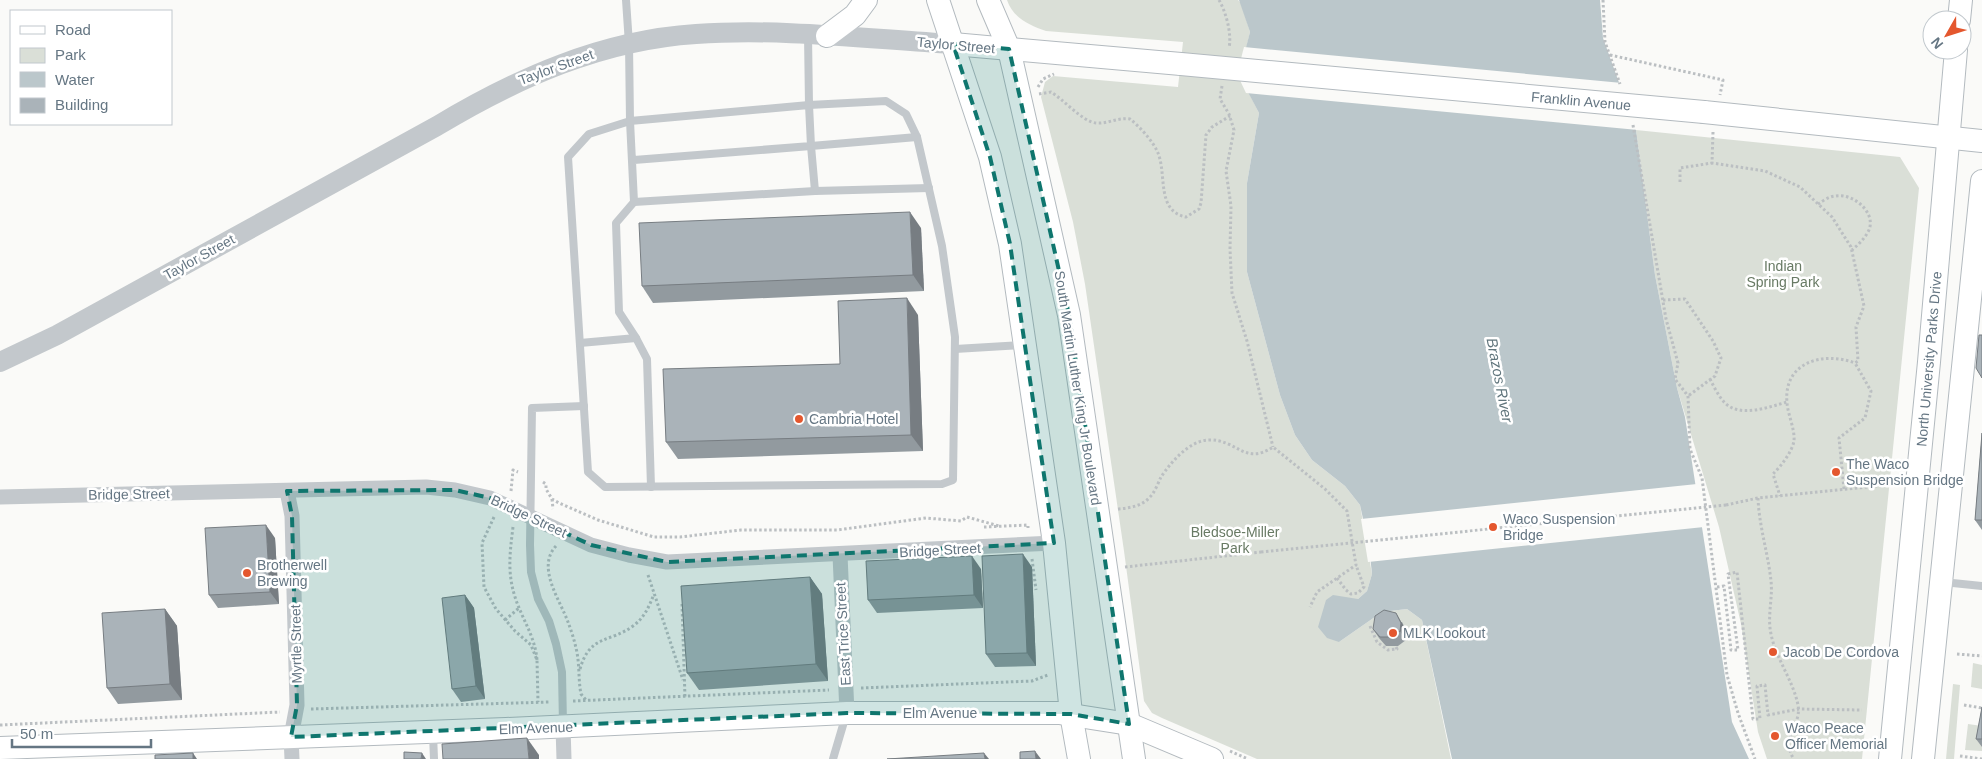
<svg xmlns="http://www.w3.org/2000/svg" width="1982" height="759" viewBox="0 0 1982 759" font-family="Arial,sans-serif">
	<rect width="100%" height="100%" fill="#fafaf8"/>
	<g fill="#dadfd7">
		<path d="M1007,0h231l3,3 9,29 -10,43 19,38 -12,70v89l33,123 15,40 17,25 33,26 15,19 12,69 -5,17 -9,8 -19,43 43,-30 25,-3 15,11 29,139h-194l-95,-41 -10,-5 -8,-12 -20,-150 -39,-267 -12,-62 -32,-125 4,-15 8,-6 125,11 5,-45 -137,-11c-17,-6 -33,-13 -39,-31z"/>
		<path d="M1636,130l264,27 19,31 -57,571h-95l-9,-27 -17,-108 -22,-97 -42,-139 -22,-113z"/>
		<path d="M1973,663l9,2v24l-11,-2z"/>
		<path d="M1953,684l7,1 -6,74h-8z"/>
		<path d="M1968,724l14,2v25l-17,-1z"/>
	</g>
	<path fill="#bbc7cb" d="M1239,0h361l3,38 33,92 19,145 22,113 8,29 47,305 17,37h-297l-30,-139 -15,-11 -25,3 -43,30 -12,-4 -9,-11 8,-27 7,-5 25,4 9,-8 5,-17 -3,-28 -9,-41 -15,-19 -33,-26 -17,-25 -15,-40 -33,-123v-89l12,-70 -20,-38 11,-43z"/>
	<g fill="#fafaf8">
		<path d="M1244,47l378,36 16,47 -392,-37 -9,-19z"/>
		<path d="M1697,484l7,43 -336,35 -7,-43z"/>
	</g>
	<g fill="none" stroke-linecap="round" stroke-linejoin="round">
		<g stroke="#b3babf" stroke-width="24">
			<g id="secondary">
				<path d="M938,0l52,157 20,87 44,299 17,171 8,45"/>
				<path d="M988,0l21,49 60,266 65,444"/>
				<path d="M1959,20l2,-20"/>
				<path d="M827,36l28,-21 11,-15"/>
				<path d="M953,44l228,20"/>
				<path d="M1704,112l278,29"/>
				<path d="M0,748l506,-19 341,-16h212l70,11 83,35"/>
				<path d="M1890,759l39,-397 27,-312"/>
				<path d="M1923,759l59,-578"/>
			</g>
		</g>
		<g stroke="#bbbfc2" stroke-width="3" stroke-dasharray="2.5 2.5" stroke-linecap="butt">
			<path d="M1219,0c7,12 13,34 10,48"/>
			<path d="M1603,0l2,42 15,42"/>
			<path d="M1610,55l113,25 -3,15"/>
			<path d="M1222,86l-2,13 9,15 5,16 -8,41 5,35 -1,43 2,44 15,48 26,106"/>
			<path d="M1038,87l5,-8 11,-5"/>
			<path d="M1039,94l12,-2c12,7 32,30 45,31 12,1 22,-6 34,-4 10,8 23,22 28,34 9,22 -2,58 28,64l13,-8 2,-6 5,-68 6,-8 18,-11"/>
			<path d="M1633,125l33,194 12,44 -3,16 13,17 2,53 12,29 25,197 11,38 17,46"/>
			<path d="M1713,132l-1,31 53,8 35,16 32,30 19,30 13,59 -8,21 2,34 -3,2c-32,-12 -72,-1 -68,40 1,12 8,26 7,38 -2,11 -13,25 -21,33l7,22"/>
			<path d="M1680,182v-14l32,-5"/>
			<path d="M1818,204c5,-3 11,-8 18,-8 18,-3 42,18 32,36 -4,7 -10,13 -16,18"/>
			<path d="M1663,300l22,-1 28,42 8,17 -6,18 -27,20"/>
			<path d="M1710,379c4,8 9,18 15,24 15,15 44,4 62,-1"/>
			<path d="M543,482l3,2v5l6,10 7,4 39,17 56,17h26l61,-7h96l89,-12 35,3 6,-4 32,9"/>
			<path d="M1844,489l-5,-51 26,-20 6,-27 -16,-28"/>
			<path d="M511,491l2,-21 5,2"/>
			<path d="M1758,498c1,28 10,55 13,83 2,17 -4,35 0,53 5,25 22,46 27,71 4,19 -18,35 -4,54"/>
			<path d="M552,499l1,10"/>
			<path d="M1726,505l32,-7 139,-14"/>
			<path d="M1118,509c12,-1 24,-3 32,-12 5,-5 8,-14 11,-20 10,-15 29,-37 48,-37 28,-1 35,26 64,7l52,42 22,22 9,54 -39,27 -7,15"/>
			<path d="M494,517l-12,26 2,44 12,22 19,22 16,14 6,15 1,42"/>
			<path d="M513,527c-3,25 -6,45 2,70 7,22 20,39 22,63"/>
			<path d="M984,527l44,-2v3"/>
			<path d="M556,546c-20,21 4,54 12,76 3,8 6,17 8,26 4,16 2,31 5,46l5,6"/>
			<path d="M1032,559l4,31"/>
			<path d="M1125,567l136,-15"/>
			<path d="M648,575l35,105"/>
			<path d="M1337,578l9,12 5,4 7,-1 6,-6 -8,-22"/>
			<path d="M1717,587l7,-1 7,64h7l-10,-76 9,-2 16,147h7l-3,-33 8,-1 3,30 31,-6 63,1"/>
			<path d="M682,604l3,94"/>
			<path d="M505,620l14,-12"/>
			<path d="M1370,626l7,16 11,8 9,-1 -1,-2"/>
			<path d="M1957,654l25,2"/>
			<path d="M580,669c10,-35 30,-26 53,-43 11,-8 16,-19 21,-32"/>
			<path d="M861,688l171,-7 16,-6"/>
			<path d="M573,701l256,-11"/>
			<path d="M1964,705l18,3"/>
			<path d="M311,709l239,-7"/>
			<path d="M0,725l280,-13"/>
			<path d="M1230,751l18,8"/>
			<path d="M1960,756l22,3"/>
		</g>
		<g stroke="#c3c8cc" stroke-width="8">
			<path d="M626,0l3,44 1,77 -41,13 -21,23 20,315 17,15 337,-3 11,-4 2,-143 -13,-91 -25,-109 -11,-23 -20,-13 -77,4 -1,-70"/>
			<path d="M917,137l-106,9 4,45 114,-3"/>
			<path d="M634,160l177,-14 -2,-41 -179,16 4,81 -18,21 3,89 17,26"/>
			<path d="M634,202l181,-11"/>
			<path d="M580,343l56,-5 11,21 4,128"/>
			<path d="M955,349l67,-4"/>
			<path d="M1943,582l39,4"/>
			<path d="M563,725l-1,-53 -6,-28 -7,-23 -11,-22 -7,-27 -1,-27 2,-137 52,-2"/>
			<path d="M433,734l1,25"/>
			<path d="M833,759l13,-44"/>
		</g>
		<g stroke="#c3c8cc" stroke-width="15">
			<path d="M287,491l5,25 5,189 -6,32 1,22"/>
			<path d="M0,497l426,-10 29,3 35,8 101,47 38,10 38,7 387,-19"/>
			<path d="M840,555l7,158"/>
			<path d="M563,727l1,32"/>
		</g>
		<path stroke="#c3c8cc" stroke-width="20" d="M0,362l57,-27 380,-209c80,-48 165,-86 259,-92 85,-6 172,5 257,10"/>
		<use href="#secondary" stroke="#fff" stroke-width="22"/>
		<g stroke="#b3babf" stroke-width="24" stroke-linecap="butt">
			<path id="secondary-bridge" d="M1181,64l523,48"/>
		</g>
		<path stroke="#bbbfc2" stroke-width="3" stroke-dasharray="2.5 2.5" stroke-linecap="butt" d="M1261,552l465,-47"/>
		<use href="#secondary-bridge" stroke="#fff" stroke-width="22"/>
	</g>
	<g fill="#929a9f">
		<path d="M921,228l3,63 -271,12 -11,-17z"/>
		<path d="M918,315l5,136 -245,8 -12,-17 174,-78z"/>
		<path d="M1982,433v97l-7,-10z"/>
		<path d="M275,538l4,66 -61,4 -9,-13z"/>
		<path d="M1032,567l4,99 -41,1 -9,-13z"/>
		<path d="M981,569l2,39 -106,5 -9,-13z"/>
		<path d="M810,577l12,17 6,87 -129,9 -12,-17z"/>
		<path d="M465,595l9,13 11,91 -24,3 -9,-13z"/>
		<path d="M165,609l12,17 5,74 -64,4 -11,-16z"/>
		<path d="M1402,622l5,10 -1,8 -8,6h-12l-7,-8 -6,-9z"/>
		<path d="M1982,707v40l-6,-8z"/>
	</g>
	<g fill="#777d82">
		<path d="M910,212l11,16 3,63 -11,-16z"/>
		<path d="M907,298l11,17 5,136 -12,-16z"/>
		<path d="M266,525l9,13 4,66 -9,-12z"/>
		<path d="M1023,554l9,13 4,99 -9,-13z"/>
		<path d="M972,556l9,13 2,39 -9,-13z"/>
		<path d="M810,577l12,17 6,87 -12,-17z"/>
		<path d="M465,595l9,13 11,91 -9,-13z"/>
		<path d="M165,609l12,17 5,74 -12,-16z"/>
		<path d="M1396,613l11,19 -1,8 -6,-9z"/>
		<path d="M527,738l12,17v4h-10z"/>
		<path d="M1035,751l6,8h-5z"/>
		<path d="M193,753l4,6h-4z"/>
		<path d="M422,753l4,6h-5z"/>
		<path d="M984,753l5,6h-4z"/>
	</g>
	<g fill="#aab3b9" stroke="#777d82">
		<path d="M910,212l3,63 -271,11 -3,-63z"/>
		<path d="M907,298l4,137 -245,7 -3,-73 177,-5 -2,-63z"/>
		<path d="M1979,335h3v43l-6,-10z"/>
		<path d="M1982,433v87h-7z"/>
		<path d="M266,525l4,67 -61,3 -4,-67z"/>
		<path d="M1023,554l4,99 -41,1 -4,-98z"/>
		<path d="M972,556l2,39 -106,5 -2,-39z"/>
		<path d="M810,577l6,87 -129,9 -6,-87z"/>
		<path d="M465,595l11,91 -24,3 -10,-91z"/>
		<path d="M165,609l5,75 -63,4 -5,-75z"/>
		<path d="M1384,610l12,3 5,10 -1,8 -8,6h-12l-7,-8 2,-13z"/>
		<path d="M1982,707v32h-6z"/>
		<path d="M527,738l2,21h-86l-1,-15z"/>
		<path d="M1035,751l1,8h-16v-7z"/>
		<path d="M404,752l18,1 -1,6h-17z"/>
		<path d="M193,753v6h-38v-4z"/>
		<path d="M984,753l1,6h-98z"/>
	</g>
	<path fill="#0f766e" fill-opacity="0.2" stroke="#0f766e" stroke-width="4" stroke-dasharray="10 6" stroke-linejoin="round" d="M953,44l56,5 60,266 60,409 -58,-10 -224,-1 -556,24 6,-32 -5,-189 -5,-25 168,-1 35,8 101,47 76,17 387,-19 -44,-299 -20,-87z"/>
	<g fill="#e4572e" stroke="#fff" stroke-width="2">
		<circle cx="799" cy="419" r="5"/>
		<circle cx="1836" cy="472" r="5"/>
		<circle cx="1493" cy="527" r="5"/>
		<circle cx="247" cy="573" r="5"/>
		<circle cx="1393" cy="633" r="5"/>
		<circle cx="1773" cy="652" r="5"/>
		<circle cx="1775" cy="736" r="5"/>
	</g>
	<g text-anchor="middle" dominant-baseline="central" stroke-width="5" stroke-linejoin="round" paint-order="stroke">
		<g font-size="14" fill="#657683" stroke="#fff">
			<text transform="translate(956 45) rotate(5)">Taylor Street</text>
			<text transform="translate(556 67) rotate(-20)">Taylor Street</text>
			<text transform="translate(1581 101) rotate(5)">Franklin Avenue</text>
			<text transform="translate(199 257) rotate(-29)">Taylor Street</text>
			<text transform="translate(1929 359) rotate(-85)">North University Parks Drive</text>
			<text transform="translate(1078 388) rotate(81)">South Martin Luther King Jr Boulevard</text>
			<text transform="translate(129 494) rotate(-1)">Bridge Street</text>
			<text transform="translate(529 516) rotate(25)">Bridge Street</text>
			<text transform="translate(940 550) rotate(-3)">Bridge Street</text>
			<text transform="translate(843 634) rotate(-93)">East Trice Street</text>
			<text transform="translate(296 644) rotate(-91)">Myrtle Street</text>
			<text x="940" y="713">Elm Avenue</text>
			<text transform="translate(536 728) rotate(-2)">Elm Avenue</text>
		</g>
		<g font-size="14" fill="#687a64" stroke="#fff">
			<text x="1783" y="266">Indian<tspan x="1783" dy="16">Spring Park</tspan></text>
			<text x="1235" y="532">Bledsoe-Miller<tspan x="1235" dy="16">Park</tspan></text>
		</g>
		<g font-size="14" fill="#657683" stroke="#fff" text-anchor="start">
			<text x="809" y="419">Cambria Hotel</text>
			<text x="1846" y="464">The Waco<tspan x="1846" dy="16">Suspension Bridge</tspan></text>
			<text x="1503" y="519">Waco Suspension<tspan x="1503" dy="16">Bridge</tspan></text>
			<text x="257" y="565">Brotherwell<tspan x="257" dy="16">Brewing</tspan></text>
			<text x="1403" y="633">MLK Lookout</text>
			<text x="1783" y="652">Jacob De Cordova</text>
			<text x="1785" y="728">Waco Peace<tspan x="1785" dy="16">Officer Memorial</tspan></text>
		</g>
		<g font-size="15" font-style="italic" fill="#60757c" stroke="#fff">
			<text transform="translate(1500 380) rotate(79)">Brazos River</text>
		</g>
	</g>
	<rect x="10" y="10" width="162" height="115" fill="#ffffff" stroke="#c1c8cd"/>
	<rect x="20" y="26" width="25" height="8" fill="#ffffff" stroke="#c1c8cd"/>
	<text x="55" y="35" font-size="15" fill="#657683">Road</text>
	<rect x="20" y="48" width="25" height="15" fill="#dadfd7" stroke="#c1c8cd"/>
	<text x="55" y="60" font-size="15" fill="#657683">Park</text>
	<rect x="20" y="72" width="25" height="15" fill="#bbc7cb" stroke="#c1c8cd"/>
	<text x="55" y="85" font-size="15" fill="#657683">Water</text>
	<rect x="20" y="98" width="25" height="15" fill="#aab3b9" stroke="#c1c8cd"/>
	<text x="55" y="110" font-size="15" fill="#657683">Building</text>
	<g transform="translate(1947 35) rotate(231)"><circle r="24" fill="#ffffff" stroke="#c1c8cd"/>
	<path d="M0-4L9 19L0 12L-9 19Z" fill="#e4572e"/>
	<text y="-8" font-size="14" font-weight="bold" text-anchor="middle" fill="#657683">N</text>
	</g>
	<path d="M12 739v8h139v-8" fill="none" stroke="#657683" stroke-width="2.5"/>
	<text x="20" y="739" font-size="15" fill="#657683" stroke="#ffffff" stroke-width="4" paint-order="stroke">50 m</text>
</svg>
